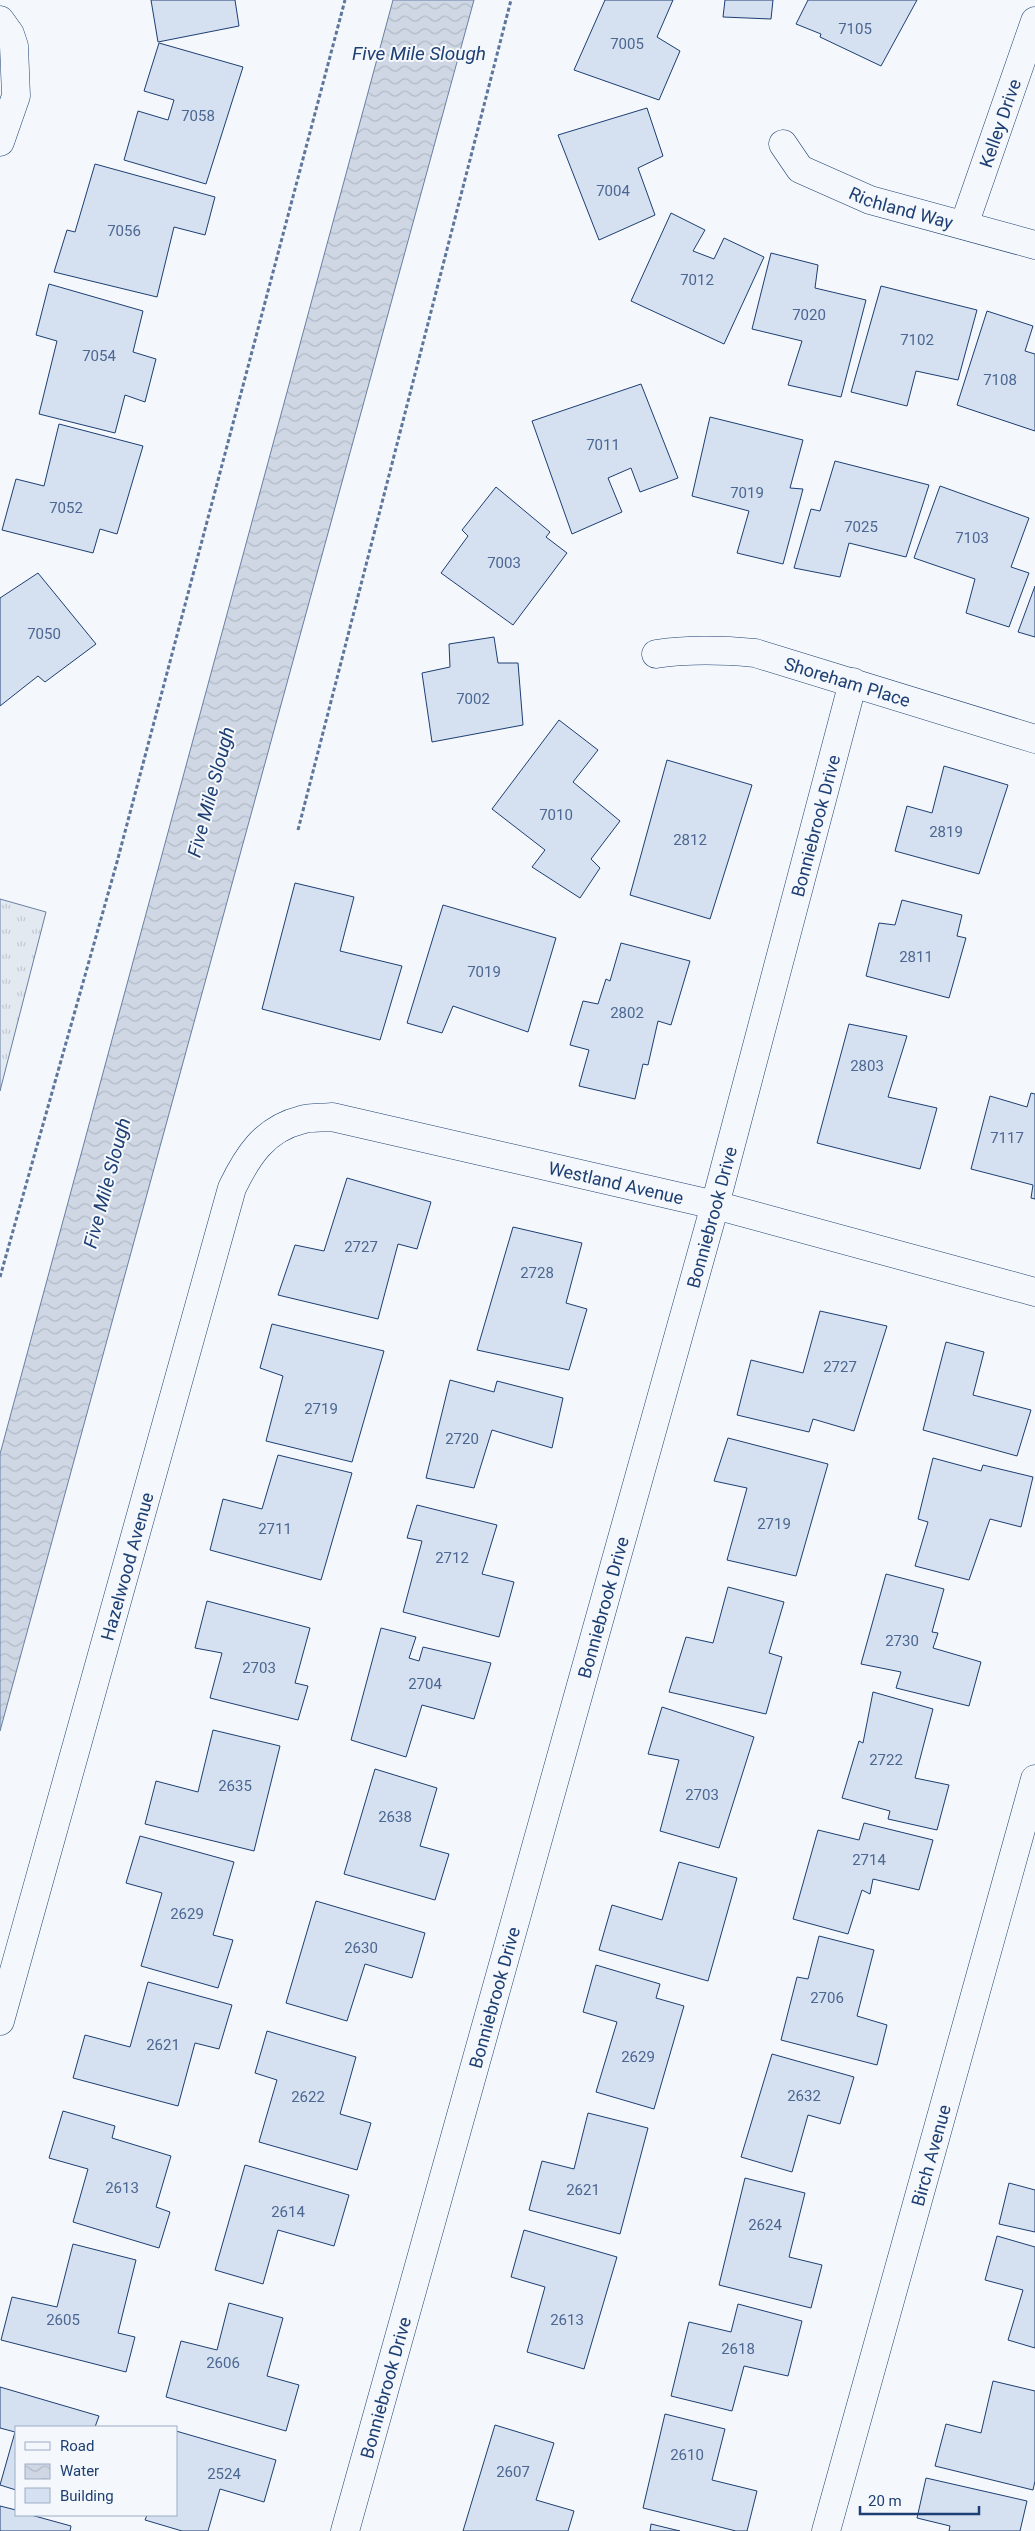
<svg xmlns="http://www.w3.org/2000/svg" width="1035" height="2531" viewBox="0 0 1035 2531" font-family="Roboto,sans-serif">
	<defs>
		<pattern id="grass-tufts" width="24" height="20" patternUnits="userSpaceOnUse" patternTransform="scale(1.25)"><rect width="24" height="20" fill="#e3e9f0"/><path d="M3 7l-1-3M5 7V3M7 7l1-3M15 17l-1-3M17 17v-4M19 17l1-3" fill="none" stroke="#c2c9d1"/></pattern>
		<pattern id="water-waves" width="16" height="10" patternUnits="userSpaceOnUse" patternTransform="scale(1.25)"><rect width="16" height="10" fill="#cfd7e4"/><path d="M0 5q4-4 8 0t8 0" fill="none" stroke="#b1bac7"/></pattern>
	</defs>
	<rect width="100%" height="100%" fill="#f4f7fb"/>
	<path fill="url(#grass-tufts)" stroke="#687fa3" d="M0,899l46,13 -46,179z"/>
	<path fill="url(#water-waves)" stroke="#687fa3" d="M393,0h81l-474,1731v-277z"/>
	<g fill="#d5e0f0" stroke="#1d3f73">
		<path d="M151,0h84l4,26 -81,16z"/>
		<path d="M605,0h68l-16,37 23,14 -21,49 -85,-30z"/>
		<path d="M725,0h48l-2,19 -48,-2z"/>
		<path d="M808,0h109l-36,66 -61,-29 1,-3 -25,-10z"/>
		<path d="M159,43l84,24 -37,117 -82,-24 14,-49 30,9 6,-20 -30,-9z"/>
		<path d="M647,108l16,48 -25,12 17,47 -56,25 -41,-105z"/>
		<path d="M95,164l120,33 -10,38 -31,-8 -17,70 -103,-25 13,-42 8,2z"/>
		<path d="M671,213l34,17 -12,21 21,8 10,-21 40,19 -40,87 -93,-43z"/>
		<path d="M771,253l47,12 -3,23 51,12 -25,97 -53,-12 14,-44 -50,-12z"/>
		<path d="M49,284l94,27 -10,41 23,7 -11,43 -20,-7 -10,38 -76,-19 18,-73 -21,-6z"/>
		<path d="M881,286l96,24 -19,70 -42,-9 -9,35 -56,-14z"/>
		<path d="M987,311l46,15 -8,25 10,3v77l-78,-26z"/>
		<path d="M641,384l37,94 -38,14 -9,-24 -23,10 14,34 -50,22 -40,-113z"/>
		<path d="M710,417l93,23 -13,48 13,1 -20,75 -46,-11 12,-42 -57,-15z"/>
		<path d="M59,424l84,22 -26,88 -17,-5 -7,24 -91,-23 14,-51 28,7z"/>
		<path d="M835,461l94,24 -23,72 -57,-14 -9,34 -46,-9 17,-59 9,2z"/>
		<path d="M940,486l89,32 -18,49 18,6 -20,54 -43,-14 9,-34 -61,-21z"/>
		<path d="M496,487l54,45 -4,5 21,16 -54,72 -72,-52 27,-37 -6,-6z"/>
		<path d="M38,573l58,71 -51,38 -7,-6 -38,30v-108z"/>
		<path d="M1035,586v51l-17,-5z"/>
		<path d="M494,637l4,26h20l5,62 -91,17 -10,-69 28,-6 -1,-23z"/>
		<path d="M559,720l39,30 -25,32 47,39 -29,38 9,9 -20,30 -48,-31 13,-17 -53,-41z"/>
		<path d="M667,760l85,25 -42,134 -80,-24z"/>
		<path d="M944,766l64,19 -29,89 -84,-23 12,-45 25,7z"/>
		<path d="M295,883l59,14 -14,54 62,15 -22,74 -118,-31z"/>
		<path d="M902,900l60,15 -5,21 9,2 -17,60 -83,-22 13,-53 16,2z"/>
		<path d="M443,905l113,33 -28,94 -75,-26 -11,27 -35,-10z"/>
		<path d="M621,943l69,18 -19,64 -13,-4 -10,44 -5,-1 -8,35 -56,-13 10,-36 -19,-5 13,-44 15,3 8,-25 4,2z"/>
		<path d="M849,1024l58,12 -19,61 49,11 -17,61 -103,-26z"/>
		<path d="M1031,1093l4,1v105l-4,-1 2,-13 -62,-16 19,-73 37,11z"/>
		<path d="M347,1178l84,24 -14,47 -19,-5 -20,75 -100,-24 17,-50 29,6z"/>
		<path d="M513,1227l69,16 -16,60 21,6 -18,61 -92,-20z"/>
		<path d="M820,1311l67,15 -33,105 -41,-12 -4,13 -72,-17 14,-55 52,13z"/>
		<path d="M272,1324l112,27 -32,111 -86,-21 17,-65 -23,-8z"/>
		<path d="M946,1342l38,10 -11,43 58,15 -14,46 -94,-26z"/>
		<path d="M450,1380l44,12 3,-11 66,17 -11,50 -60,-18 -18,58 -48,-10z"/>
		<path d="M728,1438l100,26 -32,112 -69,-16 20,-72 -33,-7z"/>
		<path d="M278,1455l74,18 -31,107 -111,-30 13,-51 39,10z"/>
		<path d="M933,1458l48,13 2,-6 50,12 -12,50 -31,-8 -21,61 -54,-14 13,-44 -10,-3z"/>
		<path d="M417,1505l80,20 -15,49 32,8 -15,55 -96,-25 19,-71 -15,-3z"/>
		<path d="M886,1574l58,15 -12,43 6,1 -5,15 48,14 -12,44 -73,-18 5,-16 -40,-8z"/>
		<path d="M728,1587l56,15 -15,51 13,4 -16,57 -97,-22 17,-55 27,6z"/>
		<path d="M207,1601l103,27 -15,55 13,3 -10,34 -88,-22 12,-45 -27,-5z"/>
		<path d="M381,1628l35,9 -7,21 10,3 4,-14 68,16 -17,56 -52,-14 -16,52 -55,-17z"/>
		<path d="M873,1692l60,17 -18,69 34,7 -12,45 -49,-11 2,-8 -48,-13 17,-57 4,2z"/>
		<path d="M662,1707l92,30 -35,111 -59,-17 19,-71 -31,-6z"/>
		<path d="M213,1730l67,16 -26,105 -109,-27 11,-43 42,11z"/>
		<path d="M375,1769l62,19 -17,58 29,8 -14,46 -91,-26z"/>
		<path d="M864,1823l69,17 -14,50 -46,-11 -3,15 -8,-4 -14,44 -55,-15 25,-89 41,10z"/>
		<path d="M140,1836l94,26 -21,73 20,5 -15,48 -77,-22 21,-73 -36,-10z"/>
		<path d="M679,1862l58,16 -29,103 -109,-31 13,-45 50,15z"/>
		<path d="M316,1901l109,32 -13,45 -47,-14 -18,57 -61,-18z"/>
		<path d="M819,1936l55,14 -17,66 30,9 -10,40 -96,-25 16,-63 11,2z"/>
		<path d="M596,1965l64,19 -4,14 28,8 -30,103 -58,-17 21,-70 -34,-10z"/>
		<path d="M148,1982l84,23 -13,44 -24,-6 -17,63 -105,-28 12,-43 45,12z"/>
		<path d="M267,2031l89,26 -16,57 31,9 -14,47 -98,-28 18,-62 -22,-7z"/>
		<path d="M772,2054l82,23 -14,47 -32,-9 -16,57 -51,-15z"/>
		<path d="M63,2111l52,15 -3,12 59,18 -15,51 14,5 -11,36 -86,-26 15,-53 -39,-11z"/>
		<path d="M588,2113l60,15 -28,106 -91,-24 13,-49 32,8z"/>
		<path d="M245,2165l104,30 -15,51 -56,-16 -15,54 -48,-14z"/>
		<path d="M745,2178l60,15 -16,64 33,8 -11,43 -92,-23z"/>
		<path d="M1009,2183l26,7v42l-36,-8z"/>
		<path d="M524,2230l93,27 -33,112 -57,-17 18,-65 -34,-10z"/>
		<path d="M997,2236l38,11v101l-27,-8 15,-50 -38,-10z"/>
		<path d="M73,2244l63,16 -18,73 17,4 -9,35 -125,-32 11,-43 45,10z"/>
		<path d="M229,2303l54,15 -16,58 32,9 -13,46 -120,-34 15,-56 36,9z"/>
		<path d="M738,2304l64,17 -14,55 -44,-10 -12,45 -61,-15 18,-74 42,10z"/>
		<path d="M993,2381l42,10v90l-2,9 -98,-24 11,-42 35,9z"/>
		<path d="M0,2387l99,29 -4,11h-79v63l-16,-5 15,-53 -15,-4z"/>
		<path d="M665,2414l60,15 -13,51 45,11 -10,40h-11l-93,-23z"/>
		<path d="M495,2425l59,18 -18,57 38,11 -6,20h-105z"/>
		<path d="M176,2431l100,29 -12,42 -44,-13 -12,42h-26l-37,-11 2,-5h29z"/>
		<path d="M926,2478l101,23 -7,30h-71l1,-5 -33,-8z"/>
		<path d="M0,2506l16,4v5h15l40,11 -1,5h-70z"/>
		<path d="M651,2524l29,7h-30z"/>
	</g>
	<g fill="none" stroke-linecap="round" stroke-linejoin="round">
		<g stroke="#1d3f73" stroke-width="29">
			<g id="minor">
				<path d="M0,20l10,14 4,12 2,50 -16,46"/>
				<path id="s1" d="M783,144l17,25 70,31 165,45"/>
				<path id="s2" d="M964,225l71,-204"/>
				<path id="s3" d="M656,654c33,-5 66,-4 99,-1l280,86"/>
				<path id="s4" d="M0,2021l232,-833c15,-31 32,-59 69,-68 9,-3 21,-2 31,-3l383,88 320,87"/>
				<path id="s5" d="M345,2531l370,-1326 138,-523"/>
				<path id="s6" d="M826,2531l209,-752"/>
			</g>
		</g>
		<g stroke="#5e769c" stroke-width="3" stroke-dasharray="4 2.5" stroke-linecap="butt">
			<path d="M298,830l213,-830"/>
			<path d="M0,1277l117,-415 228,-862"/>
		</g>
		<use href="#minor" stroke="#f4f7fb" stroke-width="28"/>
	</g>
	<g text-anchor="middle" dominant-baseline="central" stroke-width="4" stroke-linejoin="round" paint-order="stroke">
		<g font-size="15" fill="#4b6792">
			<text x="855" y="29">7105</text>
			<text x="627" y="44">7005</text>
			<text x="198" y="116">7058</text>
			<text x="613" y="191">7004</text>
			<text x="124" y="231">7056</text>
			<text x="697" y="280">7012</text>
			<text x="809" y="315">7020</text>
			<text x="917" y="340">7102</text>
			<text x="99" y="356">7054</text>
			<text x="1000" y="380">7108</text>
			<text x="603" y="445">7011</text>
			<text x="747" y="493">7019</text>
			<text x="66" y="508">7052</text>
			<text x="861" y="527">7025</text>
			<text x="972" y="538">7103</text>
			<text x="504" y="563">7003</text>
			<text x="44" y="634">7050</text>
			<text x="473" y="699">7002</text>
			<text x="556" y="815">7010</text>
			<text x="946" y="832">2819</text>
			<text x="690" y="840">2812</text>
			<text x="916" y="957">2811</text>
			<text x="484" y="972">7019</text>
			<text x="627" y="1013">2802</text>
			<text x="867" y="1066">2803</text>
			<text x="1007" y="1138">7117</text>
			<text x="361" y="1247">2727</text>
			<text x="537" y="1273">2728</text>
			<text x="840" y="1367">2727</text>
			<text x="321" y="1409">2719</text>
			<text x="462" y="1439">2720</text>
			<text x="774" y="1524">2719</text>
			<text x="275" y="1529">2711</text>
			<text x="452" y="1558">2712</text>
			<text x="902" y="1641">2730</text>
			<text x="259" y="1668">2703</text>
			<text x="425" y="1684">2704</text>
			<text x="886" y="1760">2722</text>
			<text x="235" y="1786">2635</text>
			<text x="702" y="1795">2703</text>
			<text x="395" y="1817">2638</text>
			<text x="869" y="1860">2714</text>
			<text x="187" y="1914">2629</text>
			<text x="361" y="1948">2630</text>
			<text x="827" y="1998">2706</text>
			<text x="163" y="2045">2621</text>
			<text x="638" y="2057">2629</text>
			<text x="804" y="2096">2632</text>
			<text x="308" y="2097">2622</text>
			<text x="122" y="2188">2613</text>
			<text x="583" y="2190">2621</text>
			<text x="288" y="2212">2614</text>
			<text x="765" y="2225">2624</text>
			<text x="63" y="2320">2605</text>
			<text x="567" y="2320">2613</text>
			<text x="738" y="2349">2618</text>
			<text x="223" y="2363">2606</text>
			<text x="687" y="2455">2610</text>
			<text x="513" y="2472">2607</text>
			<text x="224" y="2474">2524</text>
		</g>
		<g font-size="18" fill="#1d3f73" stroke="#f4f7fb">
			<text stroke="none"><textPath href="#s2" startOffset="108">Kelley Drive</textPath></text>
			<text stroke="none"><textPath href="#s1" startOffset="139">Richland Way</textPath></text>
			<text stroke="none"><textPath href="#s3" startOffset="196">Shoreham Place</textPath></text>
			<text stroke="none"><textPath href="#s5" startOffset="1769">Bonniebrook Drive</textPath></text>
			<text stroke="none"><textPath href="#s4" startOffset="1288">Westland Avenue</textPath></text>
			<text stroke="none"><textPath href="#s5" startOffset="1364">Bonniebrook Drive</textPath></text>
			<text stroke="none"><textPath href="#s4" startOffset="472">Hazelwood Avenue</textPath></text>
			<text stroke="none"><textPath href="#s5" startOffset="959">Bonniebrook Drive</textPath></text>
			<text stroke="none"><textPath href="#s5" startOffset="554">Bonniebrook Drive</textPath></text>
			<text stroke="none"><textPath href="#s6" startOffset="390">Birch Avenue</textPath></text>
			<text stroke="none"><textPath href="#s5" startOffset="149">Bonniebrook Drive</textPath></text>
		</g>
		<g font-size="19" font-style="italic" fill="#1d3f73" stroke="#f4f7fb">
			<text x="419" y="53">Five Mile Slough</text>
			<text transform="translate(211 792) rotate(-75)">Five Mile Slough</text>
			<text transform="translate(107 1183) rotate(-75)">Five Mile Slough</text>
		</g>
	</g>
	<rect x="15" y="2426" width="162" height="90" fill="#f4f7fb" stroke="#9eadc5"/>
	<rect x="25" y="2442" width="25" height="8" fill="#f4f7fb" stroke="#9eadc5"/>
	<text x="60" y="2451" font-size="15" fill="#1d3f73">Road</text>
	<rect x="25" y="2464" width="25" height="15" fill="url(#water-waves)" stroke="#9eadc5"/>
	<text x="60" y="2476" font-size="15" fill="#1d3f73">Water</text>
	<rect x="25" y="2488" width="25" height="15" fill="#d5e0f0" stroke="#9eadc5"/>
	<text x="60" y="2501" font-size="15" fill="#1d3f73">Building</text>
	<path d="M860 2506v8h119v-8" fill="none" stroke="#1d3f73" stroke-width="2.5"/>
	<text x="868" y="2506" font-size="15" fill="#1d3f73" stroke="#f4f7fb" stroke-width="4" paint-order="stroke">20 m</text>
</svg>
